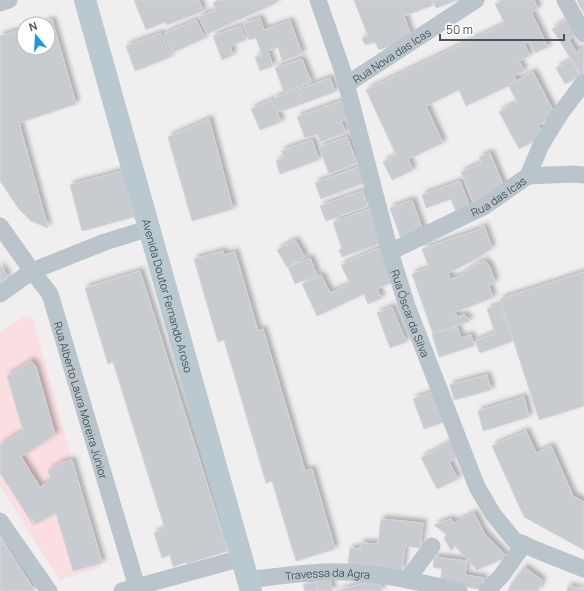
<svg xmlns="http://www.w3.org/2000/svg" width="584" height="591" viewBox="0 0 584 591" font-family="Manrope,sans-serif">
	<defs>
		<filter id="shadow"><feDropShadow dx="3.5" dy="-3.5" stdDeviation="2" flood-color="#0004"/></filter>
	</defs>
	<rect width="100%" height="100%" fill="#f0eeee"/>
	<path fill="#fadee1" d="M24,316l6,1 3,4 6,19 62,227 -41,13 -60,-94v-153z"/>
	<g fill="#c8ccd0" stroke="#d2d6d9" filter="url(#shadow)">
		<path d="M134,0h65l4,11 -36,14 -2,-3 -19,8z"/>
		<path d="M219,0h55l2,3 -69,31 -8,-17 17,-7 -3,-7z"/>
		<path d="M354,0h77l2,5 -29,11 8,22 -33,12 -4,-8 -10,3 -3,-7 6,-2z"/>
		<path d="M433,0h32l-7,2 -1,-2 -21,8z"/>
		<path d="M504,0h30l4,9 -7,3 17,35 -13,6 -6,-12 -5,3 6,12 -11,5 5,10 -10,5 3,6 -51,24 -7,-16 -33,16 17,37 -35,16 5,11 -21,10 -9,-18 13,-7 -30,-65 139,-66 -10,-20z"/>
		<path d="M579,0h5v13l-7,-12z"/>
		<path d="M260,18l4,12 26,-9 12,33 -20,7 -4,-14 -10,4 5,15 -13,5 -5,-14 7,-2 -6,-17 -7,2 -6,-16z"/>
		<path d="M52,20l24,84 -57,19 29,105 -17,-7 -13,-13 -18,-27v-145l24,-7v19h24v-24h-9z"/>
		<path d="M196,20l9,18 -33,15 -8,-19z"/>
		<path d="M566,20l10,15 -7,5 7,12 8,-5 -1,31 -31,-49z"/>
		<path d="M241,26l5,14 -16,6 3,9 -11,5 -9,-24z"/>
		<path d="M161,33l10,24 -36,14 -9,-25z"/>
		<path d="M302,59l9,23 -27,10 -9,-24z"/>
		<path d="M571,60l9,16 -15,8 -9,-16z"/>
		<path d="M533,72l23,44 -18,9 5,11 -24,13 -20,-37 18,-10 -9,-17z"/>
		<path d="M330,78l5,14 -56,20 -5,-14z"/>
		<path d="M272,100l9,22 -21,8 -9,-21z"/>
		<path d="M344,100l6,18 -9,3 5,12 -26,9 -2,-8 -13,4 -8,-21z"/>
		<path d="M209,119l24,90 -41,12 -24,-84z"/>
		<path d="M347,137l10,26 -28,11 -10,-27z"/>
		<path d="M312,140l7,20 -39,14 -4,-13 8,-3 -3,-7z"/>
		<path d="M490,153l16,39 -31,14 -14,-34 21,-9 -3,-6z"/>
		<path d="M361,166l6,16 -46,17 -6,-16z"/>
		<path d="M122,171l12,46 -52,14 -12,-46z"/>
		<path d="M460,181l12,32 -14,5 -7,-19 -25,9 -4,-13z"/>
		<path d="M363,191l5,15 -42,15 -6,-15z"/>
		<path d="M412,200l14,39 -22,8 -14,-39z"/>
		<path d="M370,209l12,34 -40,14 -3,-7 3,-1 -9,-27z"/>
		<path d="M484,226l8,22 -16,11 -28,14 2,6 10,-3 17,-12 8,-3 5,6 5,15 -6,4 4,12 -38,14 2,5 8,-2 5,6 -37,13 -21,-60 17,-6 -7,-19 56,-19z"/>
		<path d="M295,240l10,17 -18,10 -10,-17z"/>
		<path d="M379,248l16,33 -18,8 5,9 -14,6 -4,-10 -47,22 -15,-32 19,-9 9,18 20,-9 -9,-19z"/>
		<path d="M223,251l1,4 11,-3 23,79 5,-2 42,142 7,-2 23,80 -39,12 -24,-80 -6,2 -42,-143 -6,2 -24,-83z"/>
		<path d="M310,258l7,17 -22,9 -7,-17z"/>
		<path d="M0,265l8,12 -8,6z"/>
		<path d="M140,271l88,280 -41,13 -1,-2 -13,5 -3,-12 -8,3 -8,-25 11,-4 -52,-167 -5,2 -23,-76z"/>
		<path d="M584,272v134l-45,14 -39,-121z"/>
		<path d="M500,305l13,36 -33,12 -5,-12 20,-8 -8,-24z"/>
		<path d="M392,307l14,35 -16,6 -13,-35z"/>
		<path d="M457,327l4,11 10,-3 3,11 -35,11 -7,-23z"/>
		<path d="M31,361l5,6 19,68 -34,22 19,30 11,-7 -3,-9 13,-8 11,-3 30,103 -29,8 -17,-58 -20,11 -5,-8 3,10 -34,-53v-28l23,-14 -16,-55z"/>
		<path d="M487,375l4,15 -37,10 -4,-15z"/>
		<path d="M433,392l11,30 -20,7 -11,-30z"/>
		<path d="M524,397l5,20 -46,14 -5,-20z"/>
		<path d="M526,431l10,22 15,-7 22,50 11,6v48l-60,-33 -32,-71z"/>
		<path d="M452,441l8,15 -11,6 9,17 -21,10 -16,-31z"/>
		<path d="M474,513l10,20 23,24 -30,13 -22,-24 -4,5 -7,-13 2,-4 -12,-9 17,-6 3,4z"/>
		<path d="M381,519l42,4 -3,25 -15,-2 -3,25 -54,-6 2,-17 10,1 1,-6 17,1z"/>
		<path d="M0,537l35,54h-35z"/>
		<path d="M434,557l33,4 -2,14 19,3 -2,11 -42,-5 2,-15 -9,-2z"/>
		<path d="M524,567l18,13 -2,7 -3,4h-29l2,-5z"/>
		<path d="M379,579l3,12h-46z"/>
		<path d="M330,580l3,11h-15l-2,-9z"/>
		<path d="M316,582l2,9h-13l-2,-7z"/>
		<path d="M568,586l16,4v1h-17z"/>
	</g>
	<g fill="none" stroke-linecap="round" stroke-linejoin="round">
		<g stroke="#b9c5cb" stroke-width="17">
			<path id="s1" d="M318,0l26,75 46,177 17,54 70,181 16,27 21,26 20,9 50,20"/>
			<path d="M565,0l19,34"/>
			<path d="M0,3l9,-3"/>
			<path id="s2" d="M347,84l129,-84"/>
			<path d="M528,176l44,-2 12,1"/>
			<path id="s3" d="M0,226l32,45 18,23 87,293"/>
			<path id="s4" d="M390,252l95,-46 43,-30 13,-31 19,-31 24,-32"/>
			<path d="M0,294l32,-23 73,-29 45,-14"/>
			<path d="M0,521l49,70"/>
			<path id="s5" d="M247,580c26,-3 51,-7 77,-8 45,-2 91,9 135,19"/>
			<path d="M407,580l25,-34"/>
			<path d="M122,591l120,-33"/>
			<path d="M487,591l15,-16 22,-31"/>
		</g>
		<path stroke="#bac9d0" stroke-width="22" id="s6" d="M85,0l166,591"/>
	</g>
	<g text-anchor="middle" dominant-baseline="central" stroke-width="4" stroke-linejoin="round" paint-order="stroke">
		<g font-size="11" fill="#46555b" stroke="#fff">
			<text stroke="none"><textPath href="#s2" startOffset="53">Rua Nova das Icas</textPath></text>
			<text stroke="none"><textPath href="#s4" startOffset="122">Rua das Icas</textPath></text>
			<text stroke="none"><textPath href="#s6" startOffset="307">Avenida Doutor Fernando Aroso</textPath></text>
			<text stroke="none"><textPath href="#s1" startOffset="327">Rua Óscar da Silva</textPath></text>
			<text stroke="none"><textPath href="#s3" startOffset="195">Rua Alberto Laura Moreira Júnior</textPath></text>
			<text stroke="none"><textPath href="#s5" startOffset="81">Travessa da Agra</textPath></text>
		</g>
	</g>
	<g transform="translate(36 36) rotate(342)"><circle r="19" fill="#ffffff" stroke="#b5bbbd"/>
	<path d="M0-3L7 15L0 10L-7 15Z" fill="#1c96dd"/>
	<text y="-6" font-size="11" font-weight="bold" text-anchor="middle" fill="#46555b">N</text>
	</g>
	<path d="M440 34v6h124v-6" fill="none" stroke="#46555b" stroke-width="2"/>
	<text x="446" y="34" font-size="12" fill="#46555b" stroke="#ffffff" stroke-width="3" paint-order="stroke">50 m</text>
</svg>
